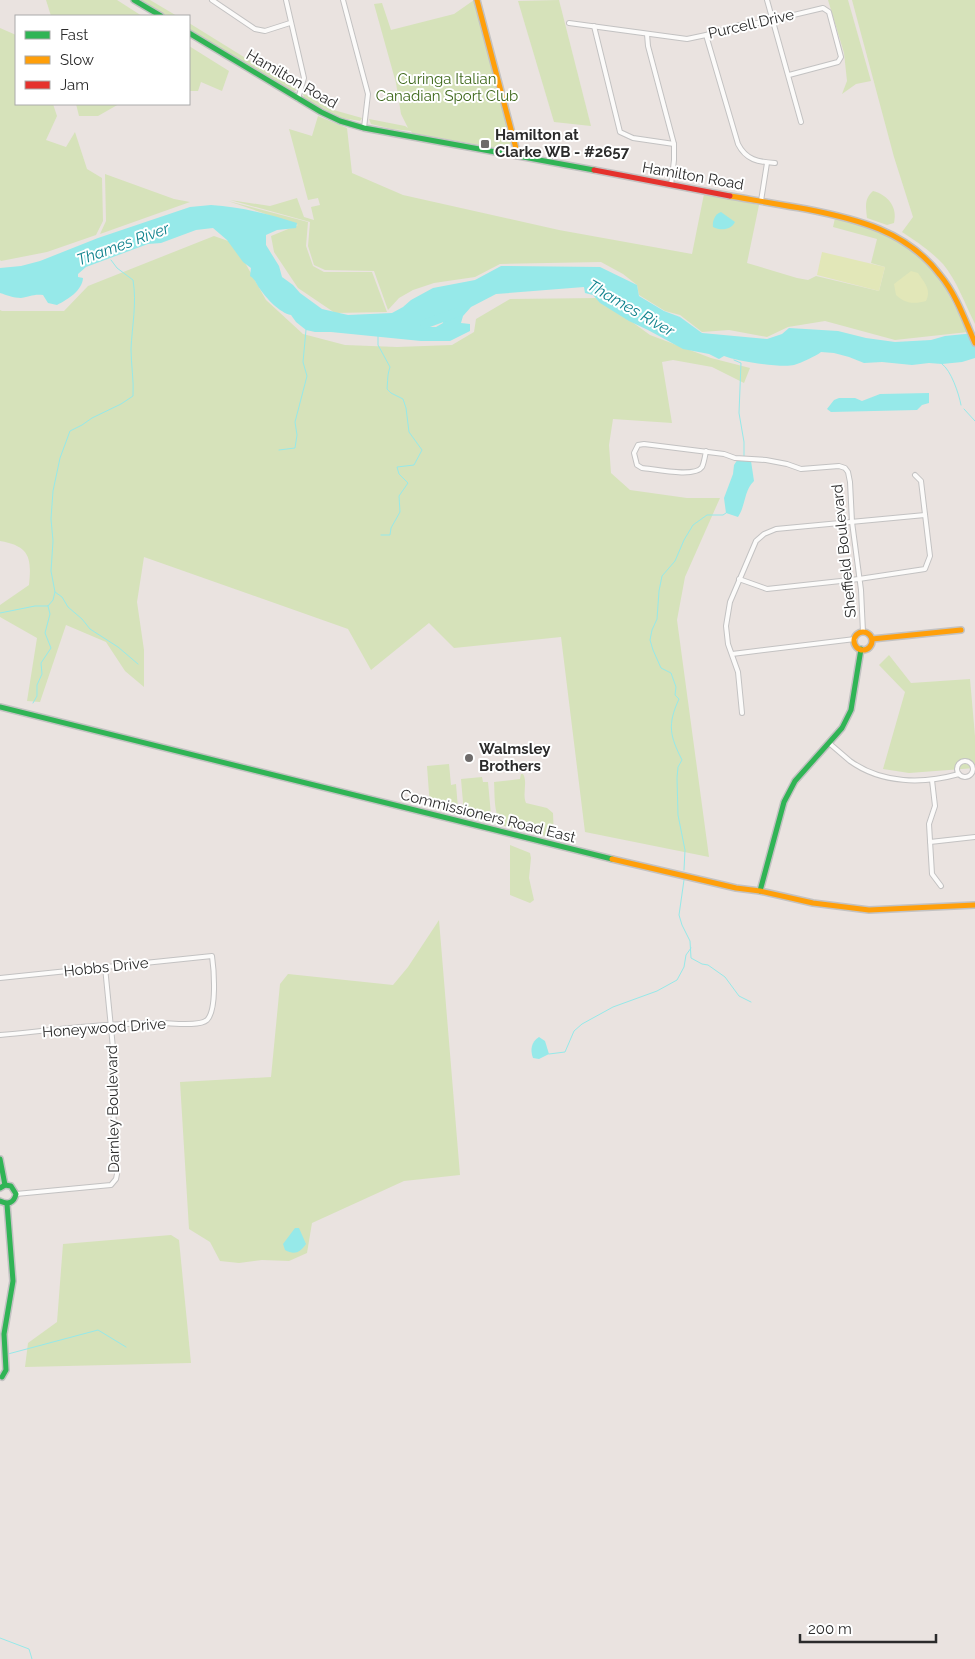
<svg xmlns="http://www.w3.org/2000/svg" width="975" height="1659" viewBox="0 0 975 1659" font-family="Raleway,sans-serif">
	<rect width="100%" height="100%" fill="#eae3e0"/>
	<g fill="#d6e2ba">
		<path d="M46,0h71l25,16h-91z"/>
		<path d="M139,0h11l27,16h-12z"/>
		<path d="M474,0l38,142c-3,5 -5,6 -10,7l-90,-16 -1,-2 -19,-2 -21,-5 -2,-5 36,7 3,2 -7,-14 -5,-31 -22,-79 8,-1 9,27 63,-16z"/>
		<path d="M559,0l32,126 -37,-4 -36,-121z"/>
		<path d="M828,0h20l23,81 -15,3 -14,10 5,-13 -3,-28z"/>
		<path d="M852,0h123v324c-9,-18 -19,-45 -32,-60 -11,-12 -27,-23 -41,-32l11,-15 -19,-60z"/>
		<path d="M189,23l108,67 -5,2 -103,-62z"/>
		<path d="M0,28l16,7v69h37l4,12 -11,24 20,7 9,-15 12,37 15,9 1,43 -7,14 -49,17 -46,9 -1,-1z"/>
		<path d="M189,46l40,25 -7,20 -21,-9 -3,9h-9z"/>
		<path d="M303,93l27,16 32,9 -2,3 -18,-3 -38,-19z"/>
		<path d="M76,104h43l-21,12h-19z"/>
		<path d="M318,116l29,12 5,45 51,22 156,35 133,24 12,-60 55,11 -12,58 50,15 11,2 8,-4 63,15 6,-24 -14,-4 6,-24 -44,-12 2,-9 25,6 26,10 30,19 23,23 29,56 -73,8 -70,-19 -37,6 -21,10 -38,-7 -27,2 -22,-17 -15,-4 -26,-16 -2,-10 -14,-11 -22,-12 -101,2 -25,13 -41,6 -21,7 -14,8 -11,12 -14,-39 -49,-1 -11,-5 -6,-19 2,-24 -80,-22 40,6 27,-8 7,19 10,3 -3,-13 9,-2 -2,-7 -10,2 -19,-71 23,7z"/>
		<path d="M105,174l69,25 16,3 -90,32 6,-13z"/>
		<path d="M873,191c15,4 25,16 21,32l-7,2 -20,-7c-1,-12 -3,-19 6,-27z"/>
		<path d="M228,201l80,21 -2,24 7,20 11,6h48l15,40 -52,1 -37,-25 -24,-36 -3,-16 27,-11z"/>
		<path d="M214,236l20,7 32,57 37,34 42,11 52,2 55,-2 22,-13 2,-13 34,-20 89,-1 51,37 61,23 39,10 -6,15 -32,-16 -39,-7 -11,2 10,61 -59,-4 -4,26 2,28 19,17 57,8h33l-35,79 -8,43 32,237 -124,-25 -24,-195 -107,11 -25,-25 -58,47 -23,-41 -204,-72 -7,45 7,48v37l-19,-16 -19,-29 -40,-17 -26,77 -13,-1 10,-63 -37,-21v-12l29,-20c3,-28 0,-39 -29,-44v-231l2,1h62l24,-25z"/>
		<path d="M889,655l22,28 59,-4 5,57v32l-66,5 -26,-4 22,-77 -26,-27z"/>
		<path d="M449,764l2,21 5,-1 2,25 -1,3 -2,1 -25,-6 -3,-41z"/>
		<path d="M521,774h2c5,8 -1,20 3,29l21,5 6,5 1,25 -50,-12c-11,-9 -9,-31 -10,-44l26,-3z"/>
		<path d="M482,777l1,5h5l3,33 -1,4 -2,1 -17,-2 -7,-4 -3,-35z"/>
		<path d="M510,845l20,8 1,5 -2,20 5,22 -4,3 -20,-8z"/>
		<path d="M439,920l21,255 -56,6 -92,42 -5,30 -18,8 -27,-1 -23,3 -19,-2 -10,-19 -21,-13 -9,-147 91,-5 9,-93 8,-10 105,11 15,-18z"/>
		<path d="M171,1235l8,5 12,123 -166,4 3,-24 29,-21 6,-78z"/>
	</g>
	<g fill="#e2e7b8">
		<path d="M822,252l63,15 -6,24 -62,-16z"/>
		<path d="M911,271l7,2c6,9 14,17 8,28 -11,3 -21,3 -30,-6l-2,-11z"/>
	</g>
	<g fill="#96e9e9" fill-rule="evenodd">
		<path d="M211,205c30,2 58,9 86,18l-1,5 -19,2 -11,5v10l13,21 3,11 11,8 7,8 22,16 26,6 44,-2 11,-6 8,-7 22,-12 42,-8 26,-14 99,1 37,18 2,11 25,15 16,6 22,16 65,6 15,-5 7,-6 49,3 28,7 29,4 36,-2 14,-4 30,-3v25l-13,4 -20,2 -13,-1 -17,2 -30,-3 -18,1 -15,-6 -15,-4 -13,-1c-5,4 -20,11 -27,13 -13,3 -58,-4 -70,-9l-5,3 -10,-5 -26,-5 -35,-19 -19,-9 -29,-18 -7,-8 -8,-2 -1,-6 -88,7 -25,13 -8,9 -2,7 9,1v7l-20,10h-29l-90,-9h-16l-9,-2 -10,-8 -5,-7c-11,-2 -25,-17 -31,-26 -4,-5 -4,-9 -10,-13l1,-8 -8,-6 -16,-22 -14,-12 -17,2 -35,13 -13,1 -62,23 -8,7v3l5,1c-1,13 -15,21 -26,27l-9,-2 -5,-8c-11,-1 -13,2 -22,3 -8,0 -14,-3 -21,-5v-25l21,-2 19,-5 58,-23 92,-31zM444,313l-1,10 -7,4h-6v-3c5,-3 9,-9 14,-11z"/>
		<path d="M721,212l14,10c-4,8 -14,9 -22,5 -1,-6 2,-13 8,-15z"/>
		<path d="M929,393v10l-7,2 -5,5 -86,2 -4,-3 7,-9 5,-2h16l7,3 18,-7z"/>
		<path d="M745,458l6,3 3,20c-10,9 -8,24 -16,36l-12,-4 -2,-15 9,-24 1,-9 4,-6z"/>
		<path d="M539,1037l6,4 4,13 -10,5 -6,-1c-3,-8 -2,-16 6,-21z"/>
		<path d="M295,1228h4l7,16c-6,9 -12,11 -21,6l-2,-6z"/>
	</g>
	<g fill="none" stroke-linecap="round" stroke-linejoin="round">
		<g stroke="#96e9e9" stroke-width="1">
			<path d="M378,336v9l12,22c-3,9 -2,13 -3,22l4,4 12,6 3,9 3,24 13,18 -8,15 -17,2 2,7 9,9 -9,13 1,16 -9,16 -1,7h-9"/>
			<path d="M734,360l7,3 -2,50 5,29v15"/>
			<path d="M942,364c9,6 17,30 19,41"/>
			<path d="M964,409l11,12"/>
			<path d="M279,450l16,-2 2,-13 -2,-13 12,-46 -4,-14 3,-32"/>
			<path d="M55,592l7,5 6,10 14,12 8,10 28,18 20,17"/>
			<path d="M0,613l35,-7h13l5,-6 2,-8 -4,-21 2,-30 -2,-22 2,-28 7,-33 10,-27 12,-6 10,-7 29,-14 12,-8c1,-16 -2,-31 -2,-47 1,-23 6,-46 2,-69l-16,-12 -6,-8"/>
			<path d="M33,703l4,-7v-11l5,-11 -1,-11 10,-15 -6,-15 5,-19 -2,-8"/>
			<path d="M684,870l1,-20 -7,-35 -1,-37 1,-11 4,-7c-12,-24 -15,-35 -3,-61l-4,-4 1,-8 -5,-14 -10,-5 -8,-18 -3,-10 2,-10 5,-11 2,-28 3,-15 13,-15 9,-21 9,-15 14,-10h16l3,-2"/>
			<path d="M684,880l-5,35 3,10 8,16 1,17 11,6 6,1 17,12 14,19 12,6"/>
			<path d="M549,1054l16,-2 9,-21 8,-7 31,-17 44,-16 20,-11 7,-13 2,-12 5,-7"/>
			<path d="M8,1354l90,-24 28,17"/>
			<path d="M0,1638l29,11 3,10"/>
		</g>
		<path stroke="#96e9e9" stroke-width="9" d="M425,324l30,-11"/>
		<g stroke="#c3c2c2" stroke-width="6">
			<g id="street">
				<path d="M212,0l43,29 10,2 25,-8"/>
				<path d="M286,0l18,78 -6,21"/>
				<path d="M343,0l25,94 -4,34"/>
				<path d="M767,0l34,122"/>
				<path d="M569,23l118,16 19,-4 41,-12h13l63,-15 6,4 12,45 -3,5 -49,13"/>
				<path d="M594,26l26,106 13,6 41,6"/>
				<path d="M647,34l1,12 26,98v16l-3,25"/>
				<path d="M706,35l32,109c8,16 20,18 37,19"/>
				<path d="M761,201l6,-38"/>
				<path d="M706,451c-1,5 -2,12 -4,16 -7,11 -48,2 -60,1l-5,-3 -3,-12 4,-8 6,-1 80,10 11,4 31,2 21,4 14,5 38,-3 6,2 3,4 2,10 2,40 9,68 2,42"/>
				<path d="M739,579l28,10 92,-10 66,-10 5,-13 -9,-75 -6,-6"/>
				<path d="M732,654l123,-15"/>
				<path d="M742,713l-4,-41 -10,-28 -2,-18 4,-24 26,-61 8,-7 12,-5 149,-14"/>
				<path d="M829,743c7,6 14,12 21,18 32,23 73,23 109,13"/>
				<circle cx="965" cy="769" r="8"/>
				<path d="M932,780l3,26 -6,18 3,50 9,12"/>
				<path d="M930,842l45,-5"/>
				<path d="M0,978l212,-22c2,14 5,54 -5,64 -8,7 -35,3 -46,3 -54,0 -107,7 -161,12"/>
				<path d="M16,1194l95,-9 5,-6 1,-5 -4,-66v-60l-8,-81"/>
			</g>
		</g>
		<g stroke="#c3c2c2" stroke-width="8">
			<g id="fast">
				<path d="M134,0l27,16"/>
				<path d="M189,33l132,79 19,9 24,7 230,42"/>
				<path d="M0,707l612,152"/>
				<path d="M760,891l24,-89 11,-21 47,-53 9,-18 10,-61"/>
				<path d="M0,1159l5,26"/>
				<path d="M0,1188l5,-3 6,1 5,8c-2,9 -8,11 -16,7"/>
				<path d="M2,1377l4,-7 -2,-36 9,-53 -6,-77"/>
			</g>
		</g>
		<g stroke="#c3c2c2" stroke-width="8">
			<g id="slow">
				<path d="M477,0l41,156"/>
				<path d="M730,196c25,4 51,9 76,13 51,10 101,22 134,66 16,19 25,45 35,68"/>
				<circle cx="863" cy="641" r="9"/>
				<path d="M872,639l89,-9"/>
				<path d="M612,859l124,29 24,3 53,12 56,7 106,-5"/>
			</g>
		</g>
		<g stroke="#c3c2c2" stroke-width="8">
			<path id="jam" d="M594,170l136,26"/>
		</g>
		<use href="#street" stroke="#fcfbfa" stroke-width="4"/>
		<use href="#fast" stroke="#30b455" stroke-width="5"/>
		<use href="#slow" stroke="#ff9f0a" stroke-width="5"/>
		<use href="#jam" stroke="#e5322d" stroke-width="5"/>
	</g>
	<g fill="#6e6b6a" stroke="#fff" stroke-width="2">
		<rect x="480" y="139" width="10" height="10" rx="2.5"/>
		<circle cx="469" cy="758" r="5"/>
	</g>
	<g text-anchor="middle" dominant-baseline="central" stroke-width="4" stroke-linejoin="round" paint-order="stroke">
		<g font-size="15" fill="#2b2b2b" stroke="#fff">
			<text transform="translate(751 24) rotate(-13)">Purcell Drive</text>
			<text transform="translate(292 79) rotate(30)">Hamilton Road</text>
			<text transform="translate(693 176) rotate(10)">Hamilton Road</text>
			<text transform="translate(844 551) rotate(-96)">Sheffield Boulevard</text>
			<text transform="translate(488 816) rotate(14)">Commissioners Road East</text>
			<text transform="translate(106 967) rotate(-6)">Hobbs Drive</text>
			<text transform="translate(104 1028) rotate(-4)">Honeywood Drive</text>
			<text transform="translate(113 1109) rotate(-91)">Darnley Boulevard</text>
		</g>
		<g font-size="15" fill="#3e681b" stroke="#fff">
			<text x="447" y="79">Curinga Italian<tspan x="447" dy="17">Canadian Sport Club</tspan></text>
		</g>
		<g font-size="15" font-weight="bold" fill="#2b2b2b" stroke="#fff" text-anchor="start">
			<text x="495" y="135">Hamilton at<tspan x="495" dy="17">Clarke WB - #2657</tspan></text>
			<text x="479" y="749">Walmsley<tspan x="479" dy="17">Brothers</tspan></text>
		</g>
		<g font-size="16" font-style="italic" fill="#0f828d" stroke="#fff">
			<text transform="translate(123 244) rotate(-20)">Thames River</text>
			<text transform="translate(631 308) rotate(30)">Thames River</text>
		</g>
	</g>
	<rect x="15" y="15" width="175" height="90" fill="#ffffff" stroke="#aaaaaa"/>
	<rect x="25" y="31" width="25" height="8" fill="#30b455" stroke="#aaaaaa"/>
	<text x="60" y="40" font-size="15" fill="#2b2b2b">Fast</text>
	<rect x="25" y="56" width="25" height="8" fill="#ff9f0a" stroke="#aaaaaa"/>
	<text x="60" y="65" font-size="15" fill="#2b2b2b">Slow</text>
	<rect x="25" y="81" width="25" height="8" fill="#e5322d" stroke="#aaaaaa"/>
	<text x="60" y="90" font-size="15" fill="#2b2b2b">Jam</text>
	<path d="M800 1634v8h136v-8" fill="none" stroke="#2b2b2b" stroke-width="2.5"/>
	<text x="808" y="1634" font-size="15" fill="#2b2b2b" stroke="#ffffff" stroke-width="4" paint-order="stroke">200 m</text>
</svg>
